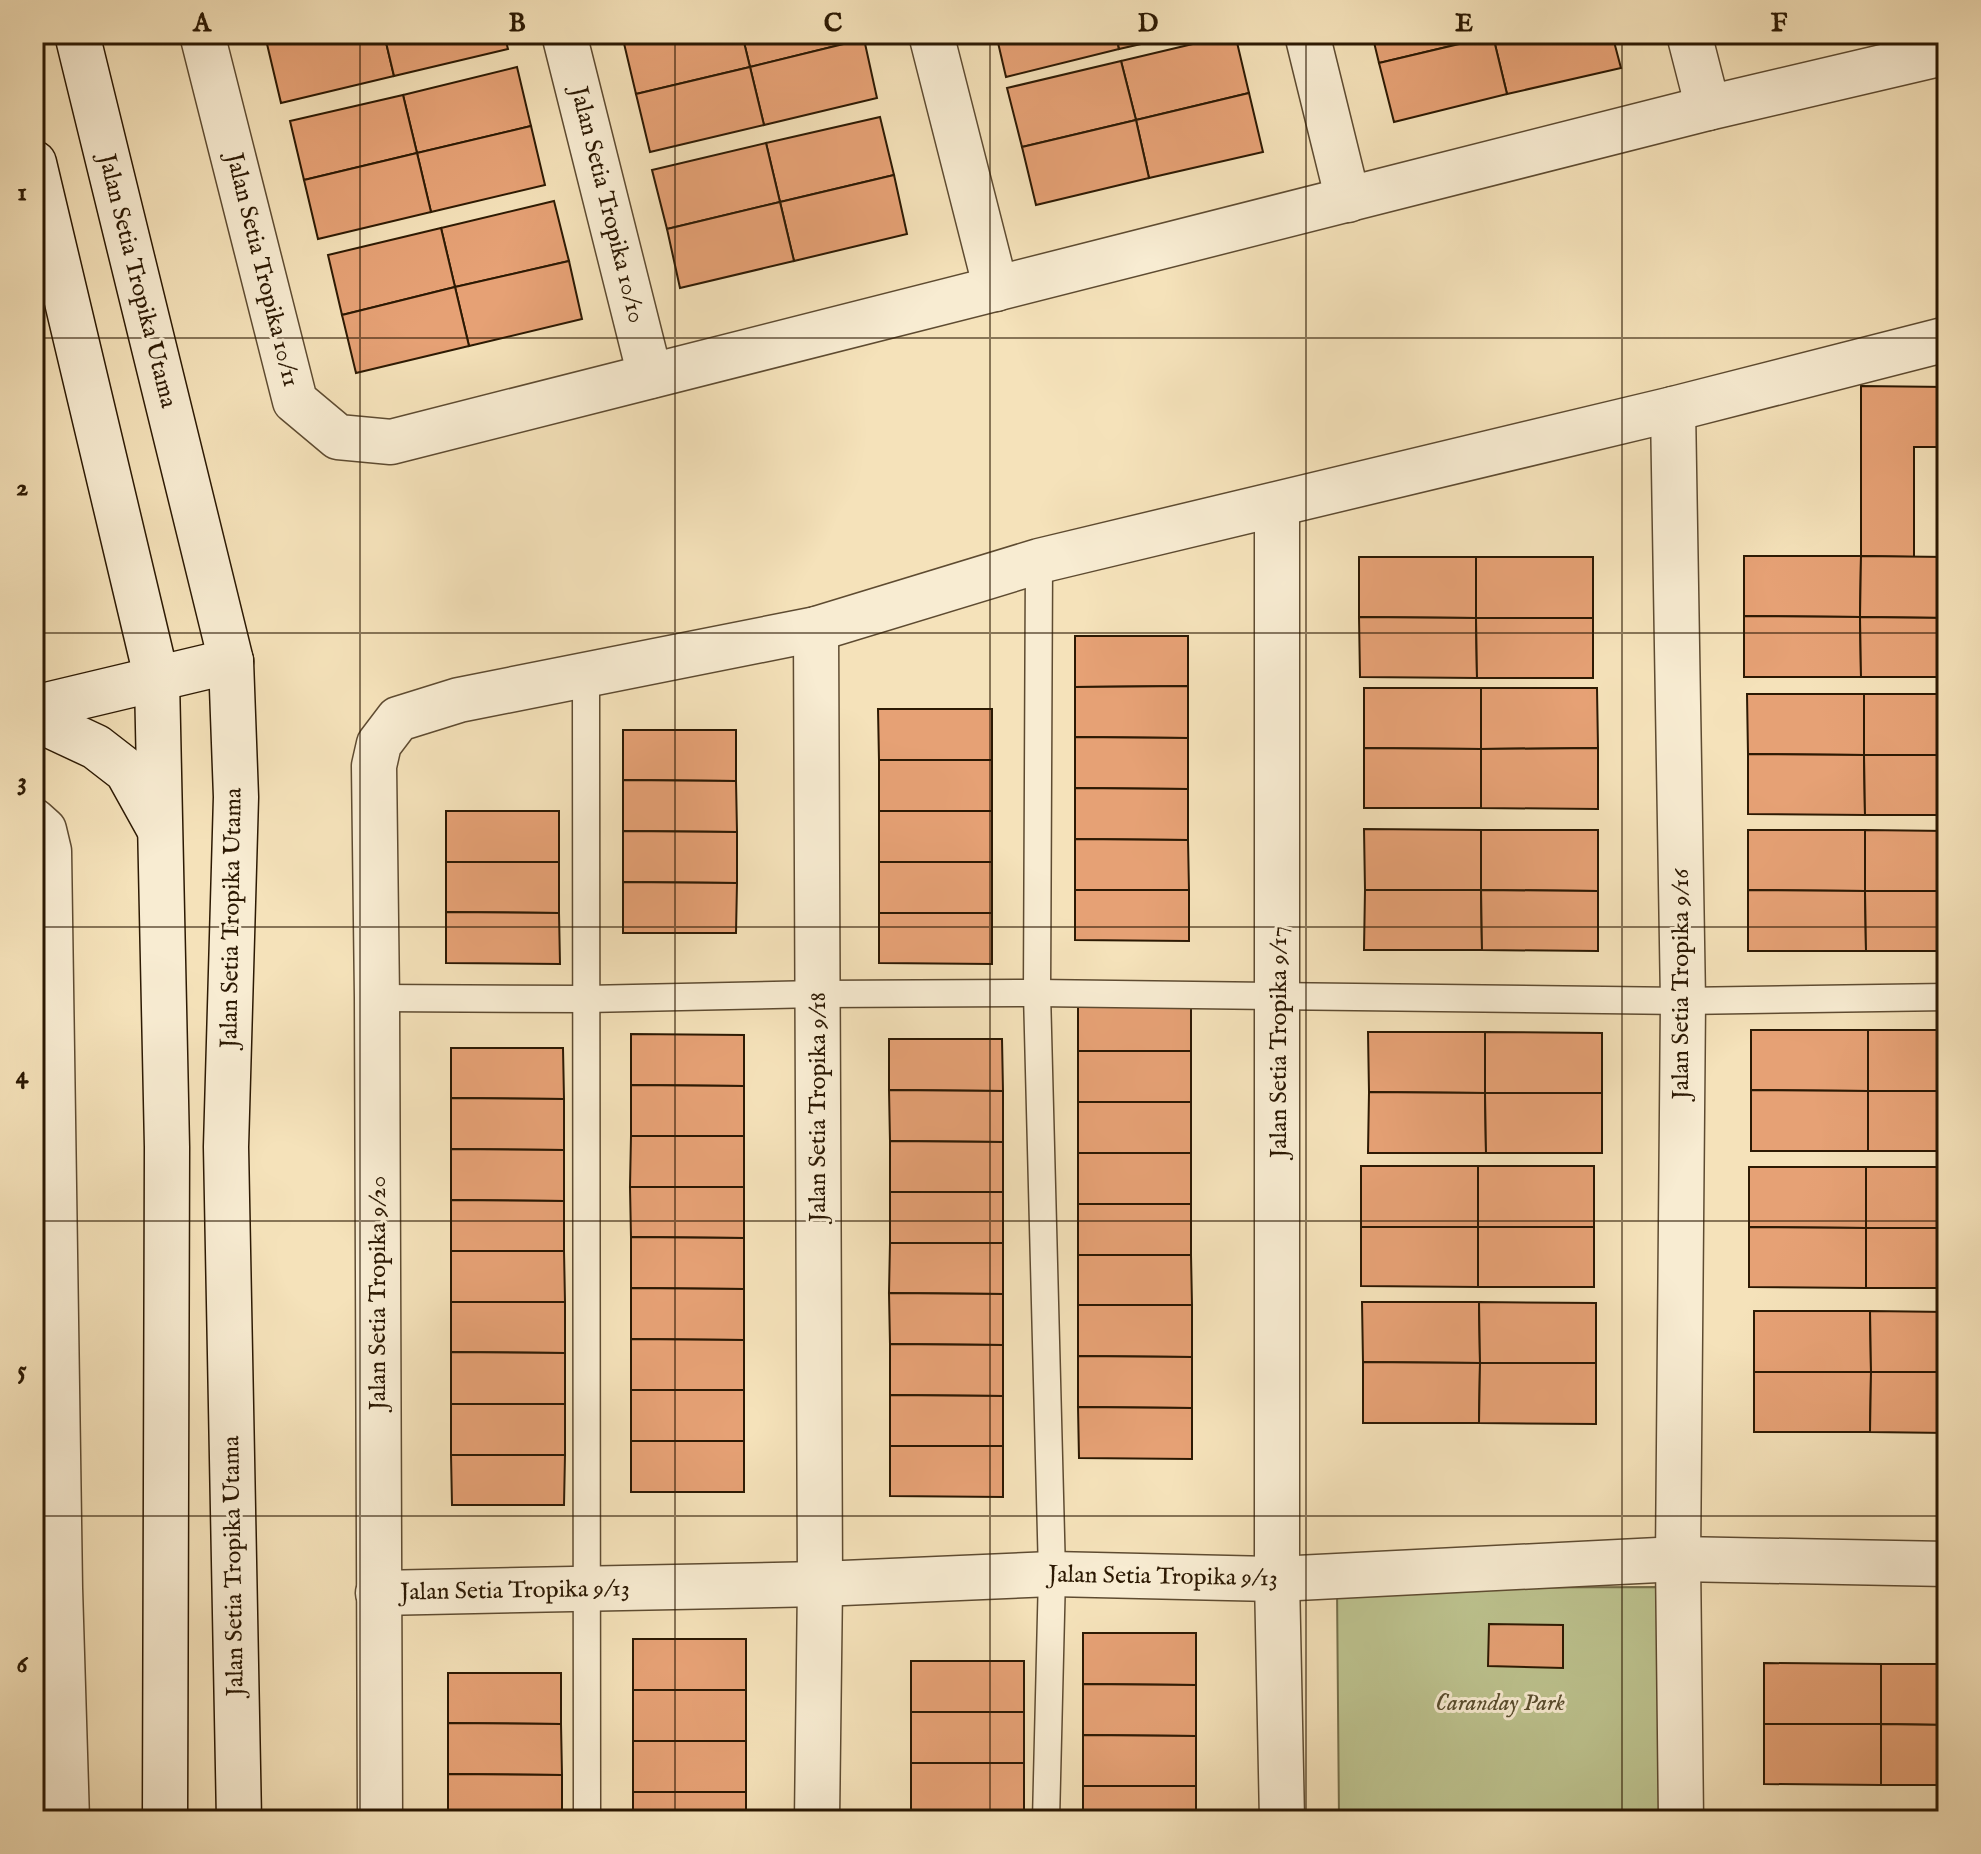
<svg xmlns="http://www.w3.org/2000/svg" width="1981" height="1854" viewBox="0 0 1981 1854" font-family="'IM FELL English',serif">
	<rect width="100%" height="100%" fill="#f5e2ba"/>
	<filter id="stains"><feTurbulence type="fractalNoise" baseFrequency=".0025" numOctaves="4"/><feColorMatrix values="0 0 0 0 .2 0 0 0 0 .09 0 0 0 0 .02 0 0 0 .5 -.17"/></filter>
	<radialGradient id="worn" r=".72"><stop offset=".6" stop-color="#630" stop-opacity="0"/><stop offset="1" stop-color="#630" stop-opacity=".3"/></radialGradient>
	<path fill="#bdc38f" stroke="#746e49" stroke-width="2" d="M1660,1587l2,233h-323l-2,-232z"/>
	<g fill="#e6a175" stroke="#2c1903" stroke-width="2">
		<path d="M264,34h46l-43,10z"/>
		<path d="M310,34h74l10,42 -113,27 -14,-59z"/>
		<path d="M384,34h120l4,15 -114,27z"/>
		<path d="M742,34h120l2,5 -114,28z"/>
		<path d="M742,34l8,33 -114,27 -14,-59z"/>
		<path d="M996,34h120l3,15 -113,28z"/>
		<path d="M1116,34h69l-66,15z"/>
		<path d="M1235,34l14,59 -113,27 -15,-59z"/>
		<path d="M1372,34h120l1,2 -114,27z"/>
		<path d="M1502,34h110l9,34 -114,26 -14,-58z"/>
		<path d="M1493,36l14,58 -113,28 -15,-59z"/>
		<path d="M864,39l13,59 -113,27 -14,-58z"/>
		<path d="M1121,61l15,59 -114,27 -15,-59z"/>
		<path d="M517,67l14,59 -114,27 -14,-58z"/>
		<path d="M750,67l14,58 -114,27 -14,-58z"/>
		<path d="M1249,93l14,59 -114,26 -13,-58z"/>
		<path d="M403,95l14,58 -113,27 -14,-59z"/>
		<path d="M880,117l14,58 -114,27 -14,-59z"/>
		<path d="M1136,120l13,58 -113,27 -14,-58z"/>
		<path d="M531,126l14,59 -114,27 -14,-59z"/>
		<path d="M766,143l14,59 -113,27 -15,-59z"/>
		<path d="M417,153l14,59 -113,27 -14,-59z"/>
		<path d="M894,175l13,59 -113,27 -14,-59z"/>
		<path d="M554,201l15,60 -114,26 -14,-59z"/>
		<path d="M780,202l14,59 -114,27 -13,-59z"/>
		<path d="M441,228l14,59 -113,28 -14,-60z"/>
		<path d="M569,261l13,58 -113,27 -14,-59z"/>
		<path d="M455,287l14,59 -113,27 -14,-58z"/>
		<path d="M1861,386l86,1v60h-33v110l-53,-1z"/>
		<path d="M1744,556h117l-1,61 -116,-1z"/>
		<path d="M1861,556l86,1v61l-87,-1z"/>
		<path d="M1359,557h117v61l-117,-1z"/>
		<rect x="1476" y="557" width="117" height="61"/>
		<path d="M1744,616l116,1 1,60h-117z"/>
		<path d="M1359,617l117,1 1,60 -117,-1z"/>
		<path d="M1860,617l87,1v59h-86z"/>
		<path d="M1476,618h117v60h-116z"/>
		<path d="M1075,636h113v50l-113,1z"/>
		<path d="M1188,686v52l-113,-1v-50z"/>
		<path d="M1364,688h117v61l-117,-1z"/>
		<path d="M1481,688h116l1,60 -117,1z"/>
		<path d="M1747,694h117v61l-116,-1z"/>
		<rect x="1864" y="694" width="83" height="61"/>
		<path d="M878,709h114v51h-113z"/>
		<path d="M623,730h113v51l-113,-1z"/>
		<path d="M1075,737l113,1v51l-113,-1z"/>
		<path d="M1364,748l117,1v59h-117z"/>
		<path d="M1598,748v61l-117,-1v-59z"/>
		<path d="M1748,754l116,1 1,60 -117,-1z"/>
		<path d="M1864,755h83v60h-82z"/>
		<rect x="879" y="760" width="113" height="51"/>
		<path d="M623,780l113,1 1,51 -114,-1z"/>
		<path d="M1075,788l113,1v51l-113,-1z"/>
		<rect x="446" y="811" width="113" height="51"/>
		<rect x="879" y="811" width="113" height="51"/>
		<path d="M1364,829l117,1v60h-116z"/>
		<path d="M1481,830h117v61l-117,-1z"/>
		<path d="M1748,830h117v61l-117,-1z"/>
		<path d="M1865,830l82,1v60h-82z"/>
		<path d="M623,831l114,1v51l-114,-1z"/>
		<path d="M1075,839l113,1 1,50h-114z"/>
		<path d="M446,862h113v51l-113,-1z"/>
		<rect x="879" y="862" width="113" height="51"/>
		<path d="M623,882l114,1 -1,50h-113z"/>
		<path d="M1075,890h114v51l-114,-1z"/>
		<path d="M1365,890h116l1,60h-118z"/>
		<path d="M1481,890l117,1v60l-116,-1z"/>
		<path d="M1748,890l117,1 1,60h-118z"/>
		<path d="M1865,891h82v60h-81z"/>
		<path d="M446,912l113,1 1,51 -114,-1z"/>
		<path d="M879,913h113v51l-113,-1z"/>
		<path d="M1078,1000l113,1v50h-113z"/>
		<path d="M1751,1030h117v61l-117,-1z"/>
		<rect x="1868" y="1030" width="79" height="61"/>
		<path d="M1368,1032h117v61l-116,-1z"/>
		<path d="M1485,1032l117,1v60h-117z"/>
		<path d="M631,1034l113,1v51l-113,-1z"/>
		<path d="M889,1039h113l1,52 -114,-1z"/>
		<path d="M451,1048h112l1,51 -113,-1z"/>
		<rect x="1078" y="1051" width="113" height="51"/>
		<path d="M631,1085l113,1v50h-113z"/>
		<path d="M889,1090l114,1v51l-113,-1z"/>
		<path d="M1751,1090l117,1v60h-117z"/>
		<rect x="1868" y="1091" width="79" height="60"/>
		<path d="M1369,1092l116,1 1,60h-118z"/>
		<path d="M1485,1093h117v60h-116z"/>
		<path d="M451,1098l113,1v51l-113,-1z"/>
		<rect x="1078" y="1102" width="113" height="51"/>
		<path d="M631,1136h113v51h-114z"/>
		<path d="M890,1141l113,1v50h-113z"/>
		<path d="M451,1149l113,1v51l-113,-1z"/>
		<rect x="1078" y="1153" width="113" height="51"/>
		<rect x="1361" y="1166" width="117" height="61"/>
		<rect x="1478" y="1166" width="116" height="61"/>
		<path d="M1749,1167h117v61l-117,-1z"/>
		<rect x="1866" y="1167" width="81" height="61"/>
		<path d="M630,1187h114v51l-113,-1z"/>
		<rect x="890" y="1192" width="113" height="51"/>
		<path d="M451,1200l113,1v50h-113z"/>
		<rect x="1078" y="1204" width="113" height="51"/>
		<path d="M1361,1227h117v60l-117,-1z"/>
		<rect x="1478" y="1227" width="116" height="60"/>
		<path d="M1749,1227l117,1v60l-117,-1z"/>
		<rect x="1866" y="1228" width="81" height="60"/>
		<path d="M631,1237l113,1v51l-113,-1z"/>
		<path d="M890,1243h113v51l-114,-1z"/>
		<path d="M451,1251h113l1,51h-114z"/>
		<path d="M1078,1255h113l1,50h-114z"/>
		<path d="M631,1288l113,1v51l-113,-1z"/>
		<path d="M889,1293l114,1v51l-113,-1z"/>
		<path d="M451,1302h114v51l-114,-1z"/>
		<path d="M1362,1302h117l1,61 -117,-1z"/>
		<path d="M1479,1302l117,1v60h-116z"/>
		<path d="M1078,1305h114v52l-114,-1z"/>
		<path d="M1754,1311h116l1,61h-117z"/>
		<path d="M1870,1311l77,1v60h-76z"/>
		<path d="M631,1339l113,1v50h-113z"/>
		<path d="M890,1344l113,1v51l-113,-1z"/>
		<path d="M451,1352l114,1v51h-114z"/>
		<path d="M1078,1356l114,1v51l-114,-1z"/>
		<path d="M1363,1362l117,1 -1,60h-116z"/>
		<path d="M1480,1363h116v61l-117,-1z"/>
		<path d="M1754,1372h117l-1,60h-116z"/>
		<path d="M1871,1372h76v61l-77,-1z"/>
		<rect x="631" y="1390" width="113" height="51"/>
		<path d="M890,1395l113,1v50h-113z"/>
		<rect x="451" y="1404" width="114" height="51"/>
		<path d="M1078,1407l114,1v51l-113,-1z"/>
		<rect x="631" y="1441" width="113" height="51"/>
		<path d="M890,1446h113v51l-113,-1z"/>
		<path d="M451,1455h114l-1,50h-112z"/>
		<path d="M1489,1624l74,1v43l-75,-2z"/>
		<path d="M1083,1633h113v52l-113,-1z"/>
		<rect x="633" y="1639" width="113" height="51"/>
		<rect x="911" y="1661" width="113" height="51"/>
		<path d="M1764,1663l117,1v60h-117z"/>
		<path d="M1881,1664h66v61l-66,-1z"/>
		<path d="M448,1673h113v51l-113,-1z"/>
		<path d="M1083,1684l113,1v51l-113,-1z"/>
		<rect x="633" y="1690" width="113" height="51"/>
		<rect x="911" y="1712" width="113" height="51"/>
		<path d="M448,1723l113,1 1,51 -114,-1z"/>
		<path d="M1764,1724h117v61l-117,-1z"/>
		<path d="M1881,1724l66,1v60h-66z"/>
		<path d="M1083,1735l113,1v50h-113z"/>
		<rect x="633" y="1741" width="113" height="51"/>
		<rect x="911" y="1763" width="113" height="51"/>
		<path d="M448,1774l114,1v45h-114z"/>
		<rect x="1083" y="1786" width="113" height="34"/>
		<rect x="633" y="1792" width="113" height="28"/>
		<rect x="1765" y="1813" width="117" height="7"/>
		<path d="M1882,1813l65,1v6h-65z"/>
		<rect x="911" y="1814" width="113" height="6"/>
	</g>
	<g fill="none" stroke-linecap="round" stroke-linejoin="round">
		<g stroke="#5e4b31" stroke-width="29">
			<g id="lane">
				<path d="M1039,561l-2,432 15,581 -6,246"/>
				<path d="M586,676l1,1144"/>
				<path d="M377,998l209,1 232,-5 219,-1 646,8 264,-4"/>
			</g>
		</g>
		<g stroke="#5e4b31" stroke-width="47">
			<g id="street">
				<path d="M202,34l93,367 43,36 53,5 1317,-334 239,-56"/>
				<path d="M564,34l86,342"/>
				<path d="M931,34l65,255"/>
				<path d="M1307,34l41,166"/>
				<path d="M1689,34l19,74"/>
				<path d="M1673,409l10,592 -5,558 3,261"/>
				<path d="M1277,505v1074l5,241"/>
				<path d="M816,629l4,955 -3,236"/>
				<path d="M34,821l10,9 5,21 11,737 7,232"/>
				<path d="M378,1593l442,-9 232,-10 225,5 401,-20 269,5"/>
				<path d="M380,1820l-3,-822 -3,-232 5,-22 19,-25 61,-19 357,-71 223,-68 634,-152 274,-70"/>
			</g>
		</g>
		<g stroke="#2c1903" stroke-width="47">
			<g id="secondary">
				<path d="M77,34l154,627 5,136 -10,350 13,673"/>
				<path d="M34,163l123,517 10,467 -2,673"/>
				<path d="M34,708l197,-47"/>
				<path d="M34,718l62,29 31,24 30,54"/>
			</g>
		</g>
		<use href="#lane" stroke="#f8ecd2" stroke-width="26"/>
		<use href="#street" stroke="#f8ecd2" stroke-width="44"/>
		<use href="#secondary" stroke="#f8ecd2" stroke-width="44"/>
	</g>
	<path fill="none" stroke="#2c1903" stroke-width="2" stroke-opacity="0.55" d="M360,34v1786M675,34v1786M990,34v1786M1306,34v1786M1622,34v1786M34,338h1913M34,633h1913M34,927h1913M34,1221h1913M34,1516h1913"/>
	<g text-anchor="middle" dominant-baseline="central" stroke-width="6" stroke-linejoin="round" paint-order="stroke">
		<g font-size="24" fill="#2c1903" stroke="#f8ecd2">
			<text transform="translate(607 205) rotate(76)">Jalan Setia Tropika 10/10</text>
			<text transform="translate(262 270) rotate(76)">Jalan Setia Tropika 10/11</text>
			<text transform="translate(137 281) rotate(76)">Jalan Setia Tropika Utama</text>
			<text transform="translate(232 918) rotate(-89)">Jalan Setia Tropika Utama</text>
			<text transform="translate(1681 984) rotate(-90)">Jalan Setia Tropika 9/16</text>
			<text transform="translate(1279 1042) rotate(-90)">Jalan Setia Tropika 9/17</text>
			<text transform="translate(818 1107) rotate(-90)">Jalan Setia Tropika 9/18</text>
			<text transform="translate(378 1293) rotate(-90)">Jalan Setia Tropika 9/20</text>
			<text transform="translate(234 1566) rotate(-91)">Jalan Setia Tropika Utama</text>
			<text transform="translate(1163 1577) rotate(1)">Jalan Setia Tropika 9/13</text>
			<text transform="translate(515 1591) rotate(-1)">Jalan Setia Tropika 9/13</text>
		</g>
		<g font-size="24" font-style="italic" fill="#584c2d" stroke="#f8ecd2">
			<text x="1500" y="1703">Caranday Park</text>
		</g>
	</g>
	<rect width="1981" height="1854" fill="none" stroke="#f5e2ba" stroke-width="88"/>
	<rect x="44" y="44" width="1893" height="1766" fill="none" stroke="#2c1903" stroke-width="3"/>
	<g font-size="26" text-anchor="middle" font-weight="bold" fill="#2c1903">
		<text x="202" y="31">A</text>
		<text x="517" y="31">B</text>
		<text x="833" y="31">C</text>
		<text x="1148" y="31">D</text>
		<text x="1464" y="31">E</text>
		<text x="1779" y="31">F</text>
		<text x="22" y="200">1</text>
		<text x="22" y="495">2</text>
		<text x="22" y="789">3</text>
		<text x="22" y="1083">4</text>
		<text x="22" y="1378">5</text>
		<text x="22" y="1672">6</text>
	</g>
	<rect width="100%" height="100%" filter="url(#stains)"/>
	<rect width="100%" height="100%" fill="url(#worn)"/>
</svg>
